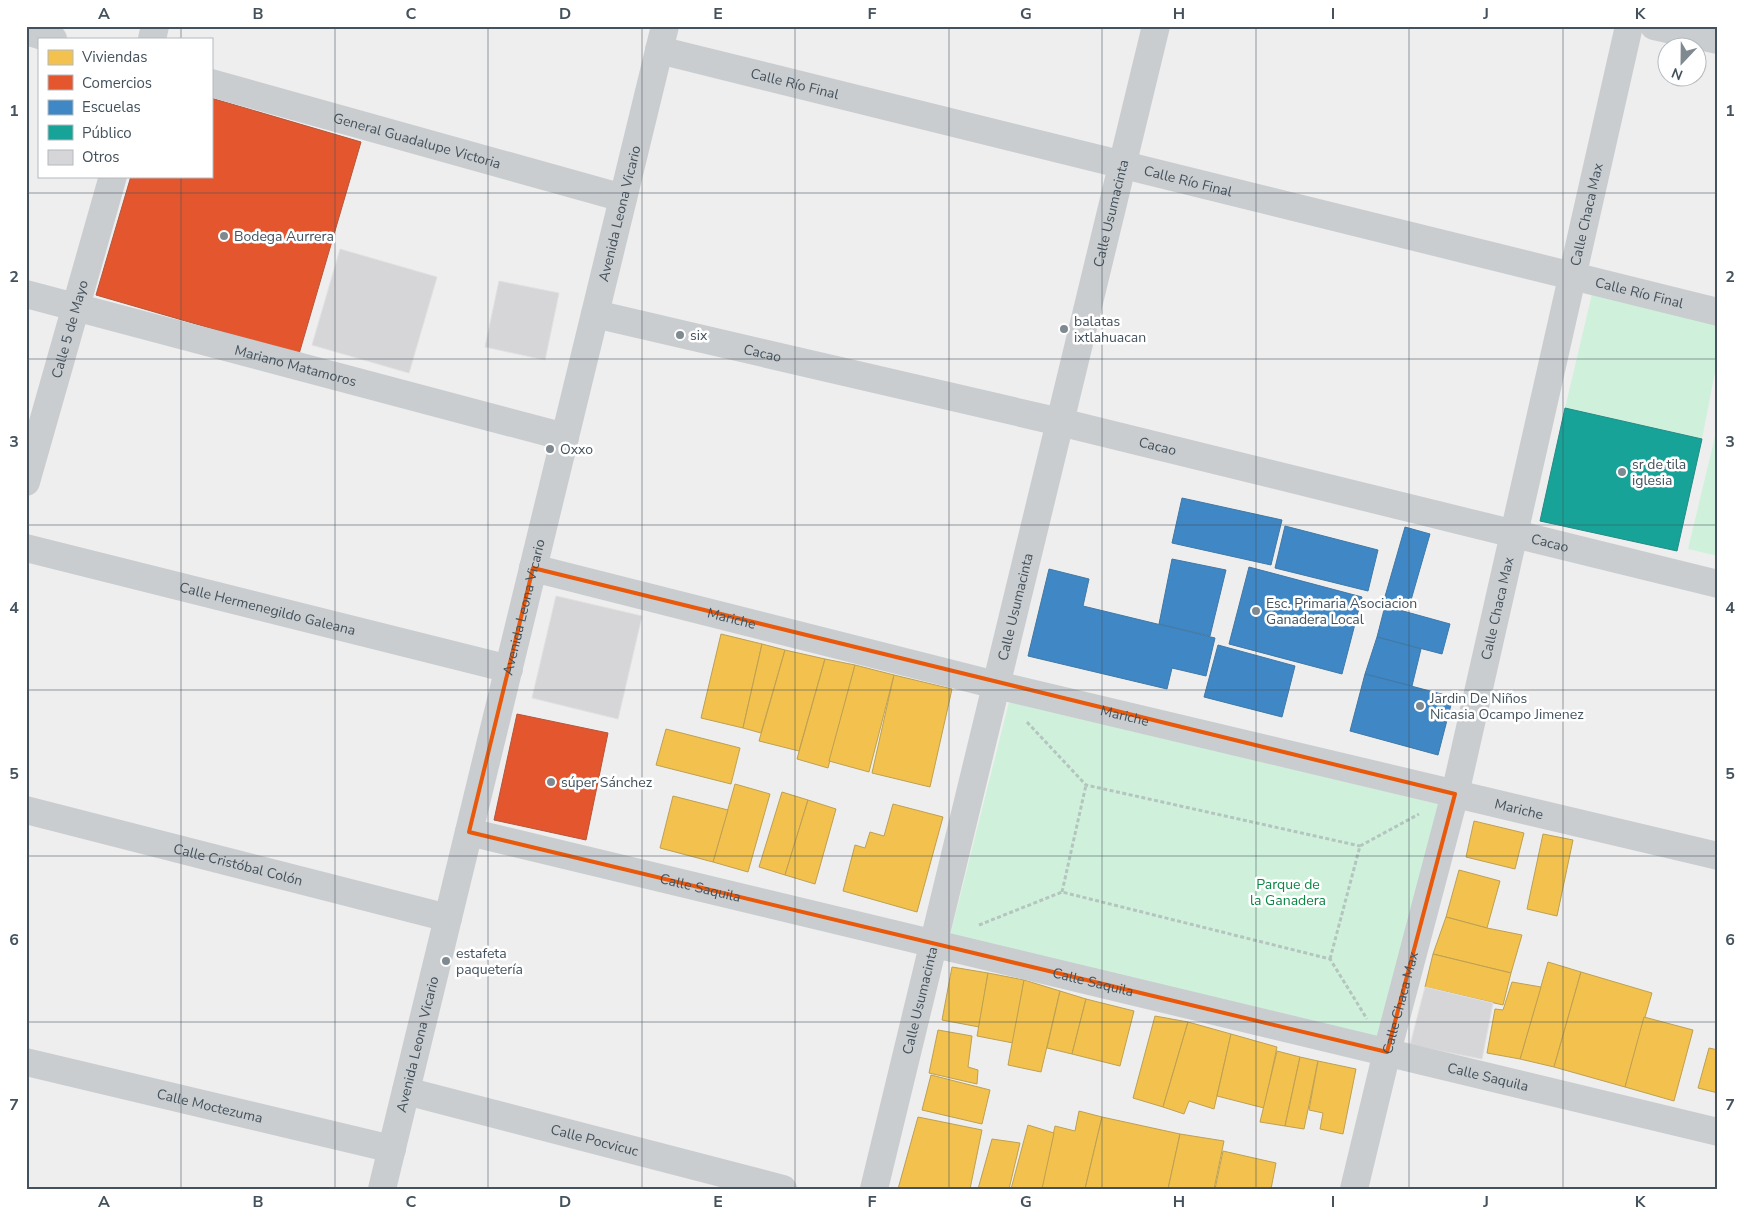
<svg xmlns="http://www.w3.org/2000/svg" width="1744" height="1215" viewBox="0 0 1744 1215" font-family="'Nunito Sans',sans-serif">
	<rect width="100%" height="100%" fill="#efeeee"/>
	<g fill="#cff1db">
		<path d="M1592,294l126,28v35l-16,82 -137,-31z"/>
		<path d="M1718,424v132l-30,-7z"/>
		<path d="M1009,702l430,102 -60,235 -429,-103z"/>
	</g>
	<g fill="#f2c14e" stroke="#bea052">
		<path d="M721,634l41,10 -19,84 -42,-10z"/>
		<path d="M762,644l23,6 -24,83 -18,-5z"/>
		<path d="M785,650l40,9 -26,92 -40,-10z"/>
		<path d="M825,659l30,6 -27,103 -31,-9z"/>
		<path d="M855,665l39,10 -25,97 -40,-11z"/>
		<path d="M894,675l58,14 -22,98 -58,-14z"/>
		<path d="M666,729l74,19 -9,36 -75,-19z"/>
		<path d="M735,784l35,10 -22,78 -35,-10z"/>
		<path d="M782,792l26,8 -23,75 -26,-8z"/>
		<path d="M673,796l55,14 -15,52 -53,-14z"/>
		<path d="M808,800l28,9 -21,75 -30,-9z"/>
		<path d="M893,804l50,13 -26,95 -74,-21 12,-46 10,3 5,-16 14,4z"/>
		<path d="M1474,821l50,12 -9,36 -49,-12z"/>
		<path d="M1543,834l30,6 -16,76 -30,-7z"/>
		<path d="M1459,870l41,11 -13,47 -41,-11z"/>
		<path d="M1446,917l41,11 35,7 -11,38 -78,-19z"/>
		<path d="M1433,954l78,19 -8,32 -78,-18z"/>
		<path d="M1548,962l33,10 -27,95 -34,-8z"/>
		<path d="M952,967l36,6 -9,54 -37,-7z"/>
		<path d="M1581,972l71,21 -27,94 -71,-20z"/>
		<path d="M988,973l36,7 -11,63 -36,-7z"/>
		<path d="M1024,980l36,11 -19,81 -33,-7z"/>
		<path d="M1512,982l29,5 -21,72 -33,-6 8,-44 8,1z"/>
		<path d="M1060,991l26,8 -14,55 -25,-6z"/>
		<path d="M1086,999l48,12 -14,55 -48,-12z"/>
		<path d="M1155,1016l33,6 -25,85 -30,-9z"/>
		<path d="M1644,1017l49,13 -19,71 -49,-14z"/>
		<path d="M1188,1022l43,12 -17,75 -25,-8 -5,13 -21,-7z"/>
		<path d="M938,1030l34,6 -4,31 10,3 -1,14 -48,-11z"/>
		<path d="M1231,1034l46,13 -13,61 -47,-12z"/>
		<path d="M1709,1048l9,2v43l-20,-5z"/>
		<path d="M1277,1051l23,6 -15,69 -25,-4z"/>
		<path d="M1300,1057l18,4 -14,68 -19,-3z"/>
		<path d="M1318,1061l38,8 -13,65 -23,-5 3,-16 -14,-3z"/>
		<path d="M931,1075l59,15 -8,34 -60,-14z"/>
		<path d="M1079,1111l23,6 -17,72h-44l14,-63 20,5z"/>
		<path d="M918,1117l64,13 -12,59h-72z"/>
		<path d="M1102,1117l78,17 -12,55h-83z"/>
		<path d="M1028,1125l26,8 -12,56h-31z"/>
		<path d="M1180,1134l44,7 -10,48h-46z"/>
		<path d="M992,1139l28,4 -11,46h-31z"/>
		<path d="M1223,1151l53,12 -5,26h-56z"/>
	</g>
	<g fill="#e4572e" stroke="#b4563c">
		<path d="M211,98l150,44 -62,212 -203,-59 35,-119h80z"/>
		<path d="M517,714l91,19 -22,107 -92,-20z"/>
	</g>
	<g fill="#3f88c5" stroke="#4078a6">
		<path d="M1182,498l100,22 -11,45 -99,-22z"/>
		<path d="M1285,526l93,24 -10,41 -93,-23z"/>
		<path d="M1405,527l25,7 -21,73 -25,-7z"/>
		<path d="M1172,559l54,11 -16,66 -51,-12z"/>
		<path d="M1249,567l113,30 -20,77 -113,-30z"/>
		<path d="M1049,569l40,10 -6,27 132,32 -9,38 -34,-8 -5,21 -139,-33z"/>
		<path d="M1385,606l65,18 -8,30 -65,-17z"/>
		<path d="M1377,637l44,12 -9,37 -47,-12z"/>
		<path d="M1218,645l77,21 -13,51 -78,-20z"/>
		<path d="M1365,674l88,23 -15,58 -88,-24z"/>
	</g>
	<path fill="#17a398" stroke="#248b86" d="M1565,408l137,31 -25,112 -137,-30z"/>
	<g fill="#d6d6d9" stroke="#e0e0e1">
		<path d="M340,249l97,28 -28,96 -97,-28z"/>
		<path d="M499,281l60,12 -14,67 -60,-13z"/>
		<path d="M556,596l86,20 -24,103 -86,-21z"/>
		<path d="M1425,987l68,16 -11,56 -72,-14z"/>
	</g>
	<g fill="none" stroke-linecap="round" stroke-linejoin="round">
		<g stroke="#b5c4bf" stroke-width="3" stroke-dasharray="4 2.5" stroke-linecap="butt">
			<path d="M1027,722l59,63 274,61"/>
			<path d="M1062,892l24,-107"/>
			<path d="M979,925l83,-33 268,67 37,60"/>
			<path d="M1330,959l30,-113 59,-32"/>
		</g>
		<g stroke="#cacdcf" stroke-width="28">
			<path d="M1654,26l64,14"/>
			<path d="M26,31l27,8"/>
			<path d="M152,39l3,-13"/>
			<path id="s1" d="M659,50l1059,262"/>
			<path id="s2" d="M211,83l412,115"/>
			<path id="s3" d="M26,294l539,143"/>
			<path id="s4" d="M595,314l465,108 658,162"/>
			<path id="s5" d="M26,482l87,-306"/>
			<path id="s6" d="M26,548l483,121"/>
			<path id="s7" d="M533,568l463,117 722,171"/>
			<path id="s8" d="M26,810l422,108"/>
			<path id="s9" d="M469,832l1249,300"/>
			<path id="s10" d="M26,1062l366,87"/>
			<path id="s11" d="M406,1091l377,98"/>
			<path id="s12" d="M382,1189l283,-1163"/>
			<path id="s13" d="M874,1189l282,-1163"/>
			<path id="s14" d="M1354,1189l33,-137 68,-258 174,-768"/>
		</g>
	</g>
	<path fill="none" stroke="#e8590c" stroke-width="4" stroke-linejoin="round" d="M533,568l922,226 -68,258 -918,-220z"/>
	<path fill="none" stroke="#43525d" stroke-width="1" stroke-opacity="0.55" d="M181,26v13M335,26v1163M488,26v1163M642,26v1163M795,26v1163M949,26v1163M1102,26v1163M1256,26v1163M1409,26v1163M1563,26v1163M181,176v1013M26,193h1692M26,359h1692M26,525h1692M26,690h1692M26,856h1692M26,1022h1692"/>
	<g fill="#7f8990" stroke="#fff" stroke-width="2">
		<circle cx="224" cy="236" r="5"/>
		<circle cx="1064" cy="329" r="5"/>
		<circle cx="680" cy="335" r="5"/>
		<circle cx="550" cy="449" r="5"/>
		<circle cx="1622" cy="472" r="5"/>
		<circle cx="1256" cy="611" r="5"/>
		<circle cx="1420" cy="706" r="5"/>
		<circle cx="551" cy="782" r="5"/>
		<circle cx="446" cy="961" r="5"/>
	</g>
	<g text-anchor="middle" dominant-baseline="central" stroke-width="5" stroke-linejoin="round" paint-order="stroke">
		<g font-size="14" fill="#43525d" stroke="#fff">
			<text stroke="none"><textPath href="#s1" startOffset="140">Calle Río Final</textPath></text>
			<text stroke="none"><textPath href="#s2" startOffset="214">General Guadalupe Victoria</textPath></text>
			<text stroke="none"><textPath href="#s1" startOffset="545">Calle Río Final</textPath></text>
			<text stroke="none"><textPath href="#s12" startOffset="1004">Avenida Leona Vicario</textPath></text>
			<text stroke="none"><textPath href="#s13" startOffset="1004">Calle Usumacinta</textPath></text>
			<text stroke="none"><textPath href="#s14" startOffset="1002">Calle Chaca Max</textPath></text>
			<text stroke="none"><textPath href="#s1" startOffset="1010">Calle Río Final</textPath></text>
			<text stroke="none"><textPath href="#s5" startOffset="159">Calle 5 de Mayo</textPath></text>
			<text stroke="none"><textPath href="#s4" startOffset="172">Cacao</textPath></text>
			<text stroke="none"><textPath href="#s3" startOffset="279">Mariano Matamoros</textPath></text>
			<text stroke="none"><textPath href="#s4" startOffset="578">Cacao</textPath></text>
			<text stroke="none"><textPath href="#s4" startOffset="982">Cacao</textPath></text>
			<text stroke="none"><textPath href="#s12" startOffset="599">Avenida Leona Vicario</textPath></text>
			<text stroke="none"><textPath href="#s13" startOffset="599">Calle Usumacinta</textPath></text>
			<text stroke="none"><textPath href="#s6" startOffset="249">Calle Hermenegildo Galeana</textPath></text>
			<text stroke="none"><textPath href="#s14" startOffset="598">Calle Chaca Max</textPath></text>
			<text stroke="none"><textPath href="#s7" startOffset="205">Mariche</textPath></text>
			<text stroke="none"><textPath href="#s7" startOffset="610">Mariche</textPath></text>
			<text stroke="none"><textPath href="#s7" startOffset="1015">Mariche</textPath></text>
			<text stroke="none"><textPath href="#s8" startOffset="219">Calle Cristóbal Colón</textPath></text>
			<text stroke="none"><textPath href="#s9" startOffset="238">Calle Saquila</textPath></text>
			<text stroke="none"><textPath href="#s9" startOffset="642">Calle Saquila</textPath></text>
			<text stroke="none"><textPath href="#s13" startOffset="194">Calle Usumacinta</textPath></text>
			<text stroke="none"><textPath href="#s14" startOffset="192">Calle Chaca Max</textPath></text>
			<text stroke="none"><textPath href="#s12" startOffset="149">Avenida Leona Vicario</textPath></text>
			<text stroke="none"><textPath href="#s9" startOffset="1048">Calle Saquila</textPath></text>
			<text stroke="none"><textPath href="#s10" startOffset="189">Calle Moctezuma</textPath></text>
			<text stroke="none"><textPath href="#s11" startOffset="195">Calle Pocvicuc</textPath></text>
		</g>
		<g font-size="14" fill="#43525d" stroke="#fff" text-anchor="start">
			<text x="234" y="236">Bodega Aurrera</text>
			<text x="1074" y="321">balatas<tspan x="1074" dy="16">ixtlahuacan</tspan></text>
			<text x="690" y="335">six</text>
			<text x="560" y="449">Oxxo</text>
			<text x="1632" y="464">sr de tila<tspan x="1632" dy="16">iglesia</tspan></text>
			<text x="1266" y="603">Esc. Primaria Asociacion<tspan x="1266" dy="16">Ganadera Local</tspan></text>
			<text x="1430" y="698">Jardin De Niños<tspan x="1430" dy="16">Nicasia Ocampo Jimenez</tspan></text>
			<text x="561" y="782">súper Sánchez</text>
			<text x="456" y="953">estafeta<tspan x="456" dy="16">paquetería</tspan></text>
		</g>
		<g font-size="14" fill="#0c8645" stroke="#fff">
			<text x="1288" y="884">Parque de<tspan x="1288" dy="16">la Ganadera</tspan></text>
		</g>
	</g>
	<rect width="1744" height="1215" fill="none" stroke="#ffffff" stroke-width="55"/>
	<rect x="38" y="38" width="175" height="140" fill="#ffffff" stroke="#b4babe"/>
	<rect x="48" y="50" width="25" height="15" fill="#f2c14e" stroke="#b4babe"/>
	<text x="82" y="62" font-size="15" fill="#43525d">Viviendas</text>
	<rect x="48" y="75" width="25" height="15" fill="#e4572e" stroke="#b4babe"/>
	<text x="82" y="88" font-size="15" fill="#43525d">Comercios</text>
	<rect x="48" y="100" width="25" height="15" fill="#3f88c5" stroke="#b4babe"/>
	<text x="82" y="112" font-size="15" fill="#43525d">Escuelas</text>
	<rect x="48" y="125" width="25" height="15" fill="#17a398" stroke="#b4babe"/>
	<text x="82" y="138" font-size="15" fill="#43525d">Público</text>
	<rect x="48" y="150" width="25" height="15" fill="#d6d6d9" stroke="#b4babe"/>
	<text x="82" y="162" font-size="15" fill="#43525d">Otros</text>
	<g transform="translate(1682 62) rotate(202)"><circle r="24" fill="#ffffff" stroke="#b4babe"/>
	<path d="M0-4L9 19L0 12L-9 19Z" fill="#7f8990"/>
	<text y="-8" font-size="14" font-weight="bold" text-anchor="middle" fill="#43525d">N</text>
	</g>
	<rect x="28" y="28" width="1688" height="1160" fill="none" stroke="#43525d" stroke-width="2"/>
	<g font-size="16" text-anchor="middle" font-weight="bold" fill="#43525d">
		<text x="104" y="19">A</text>
		<text x="258" y="19">B</text>
		<text x="411" y="19">C</text>
		<text x="565" y="19">D</text>
		<text x="718" y="19">E</text>
		<text x="872" y="19">F</text>
		<text x="1026" y="19">G</text>
		<text x="1179" y="19">H</text>
		<text x="1333" y="19">I</text>
		<text x="1486" y="19">J</text>
		<text x="1640" y="19">K</text>
		<text x="14" y="116">1</text>
		<text x="1730" y="116">1</text>
		<text x="14" y="282">2</text>
		<text x="1730" y="282">2</text>
		<text x="14" y="447">3</text>
		<text x="1730" y="447">3</text>
		<text x="14" y="613">4</text>
		<text x="1730" y="613">4</text>
		<text x="14" y="779">5</text>
		<text x="1730" y="779">5</text>
		<text x="14" y="945">6</text>
		<text x="1730" y="945">6</text>
		<text x="14" y="1110">7</text>
		<text x="1730" y="1110">7</text>
		<text x="104" y="1207">A</text>
		<text x="258" y="1207">B</text>
		<text x="411" y="1207">C</text>
		<text x="565" y="1207">D</text>
		<text x="718" y="1207">E</text>
		<text x="872" y="1207">F</text>
		<text x="1026" y="1207">G</text>
		<text x="1179" y="1207">H</text>
		<text x="1333" y="1207">I</text>
		<text x="1486" y="1207">J</text>
		<text x="1640" y="1207">K</text>
	</g>
</svg>
